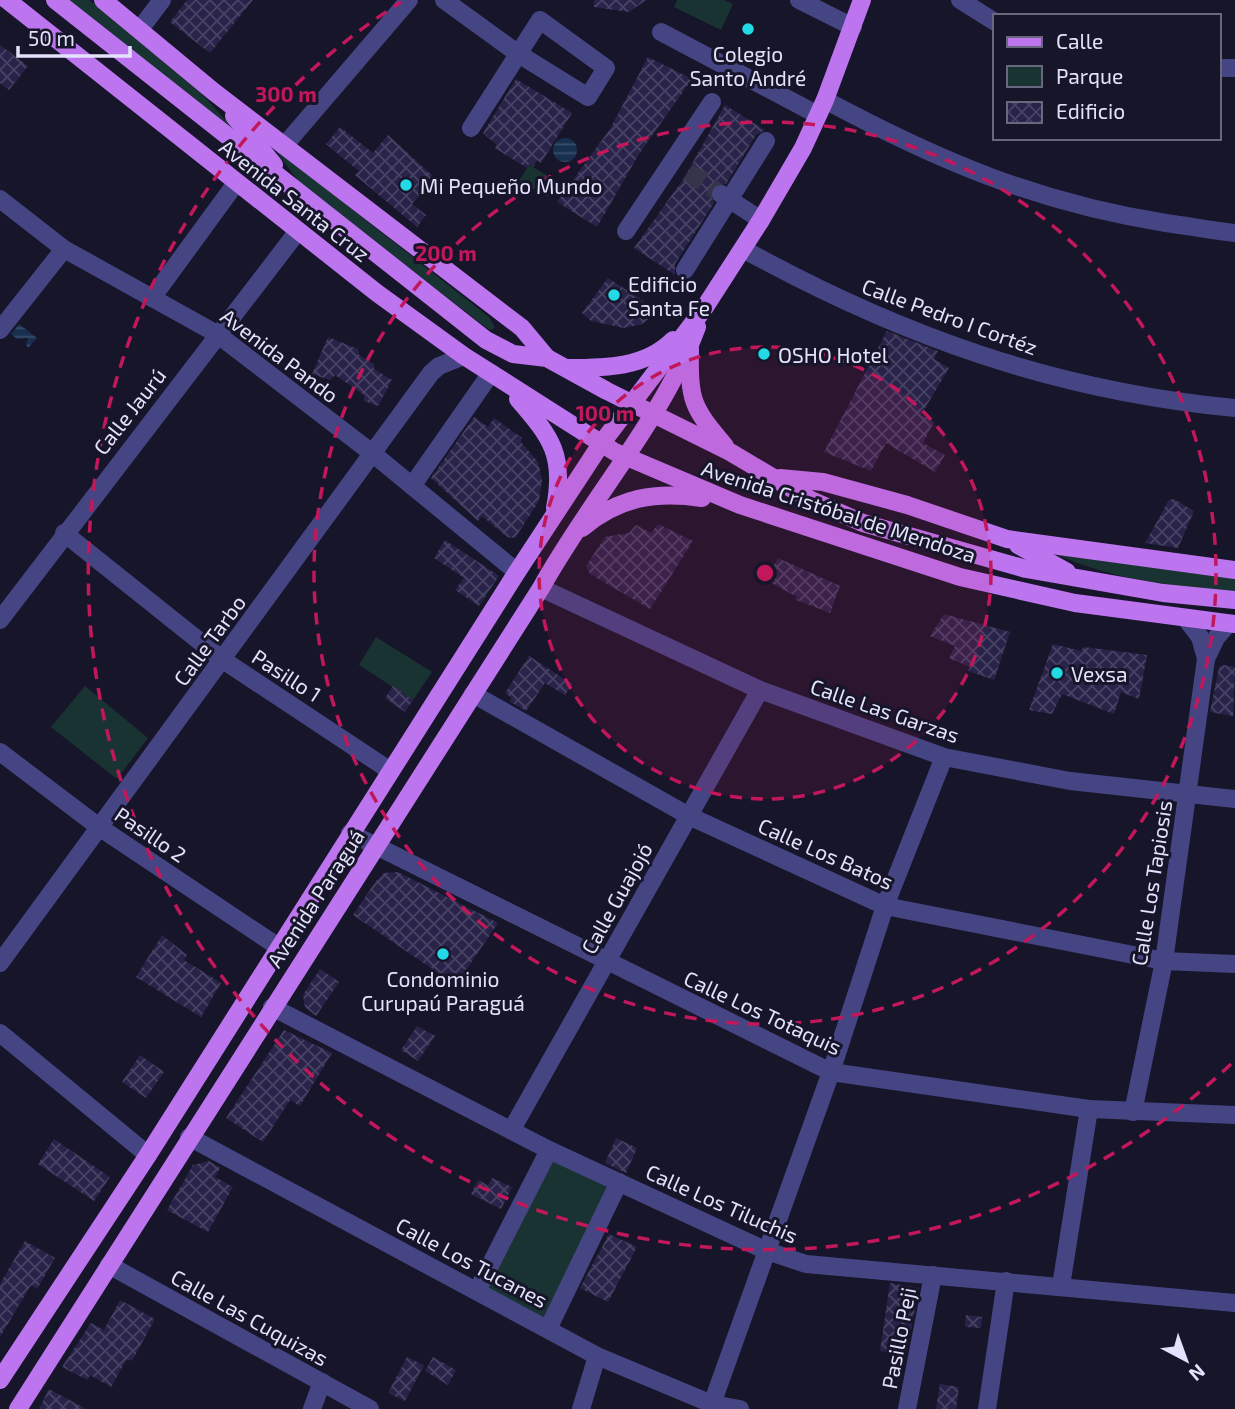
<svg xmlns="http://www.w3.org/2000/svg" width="1235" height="1409" viewBox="0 0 1235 1409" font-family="'Exo 2',sans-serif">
	<defs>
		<pattern id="water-rules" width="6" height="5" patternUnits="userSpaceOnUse" patternTransform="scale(1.75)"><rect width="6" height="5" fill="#18304f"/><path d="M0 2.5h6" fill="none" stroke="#394e69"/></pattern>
		<pattern id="building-cross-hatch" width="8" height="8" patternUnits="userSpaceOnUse" patternTransform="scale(1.75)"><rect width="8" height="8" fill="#292349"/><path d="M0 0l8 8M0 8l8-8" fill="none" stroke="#484364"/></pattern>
	</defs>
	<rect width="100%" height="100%" fill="#17152a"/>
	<g fill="#183331">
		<path d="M65,0h24l91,70 59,65z"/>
		<path d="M677,0h47l9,4 -12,26 -47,-23z"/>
		<path d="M274,148l215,169 6,11 -5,2 -7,-5 -182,-140z"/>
		<path d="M529,165l28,16 -9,16 -29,-16z"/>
		<path d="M1055,554l180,25v14c-63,-5 -122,-14 -180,-39z"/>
		<path d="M376,637l56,35 -19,28 -54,-35z"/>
		<path d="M85,686l63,52 -31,41 -66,-52z"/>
		<path d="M551,1158l60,31 -65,133 -60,-34z"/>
	</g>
	<g fill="url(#water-rules)">
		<circle cx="565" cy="150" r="12"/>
		<path d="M19,324l18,14 -9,10 -2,-4 2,-6 -11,1 -6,-5z"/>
	</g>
	<g fill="url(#building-cross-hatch)">
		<path d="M187,0h66l-43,53 -40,-31z"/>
		<path d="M594,0h52l-17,12 -35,-5z"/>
		<path d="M0,45l28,21 -19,24 -9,-7z"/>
		<path d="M648,57l44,22 -53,75 -42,73 -40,-25 53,-73z"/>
		<path d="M516,79l56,34 -31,50 -4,-3 -4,7 -4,-3 -2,4 -32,-20 2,-3 -14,-12z"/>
		<path d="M725,105l40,25 -9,5 -30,49h-10l-5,4 -1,6 4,9 -39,61v11l-41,-27 50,-70z"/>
		<path d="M340,127l33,26 15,-18 46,42 -22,27 14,11 -9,12 -62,-52 4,-4 -33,-27z"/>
		<path d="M608,278l51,33 -17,13 -18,4 -33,-7 -9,-8z"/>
		<path d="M887,331l51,20 -4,8 15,9 -28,47 13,7 -11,21 22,12 -10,17 -49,-29 -15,28 -47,-19z"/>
		<path d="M328,337l30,12 1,6 15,9v5l18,11 -14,26 -14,-5v-6l-29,-20 -5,5 -18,-6z"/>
		<path d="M474,417l14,10 6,-9 28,20 -1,4 17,20 4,18 -3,21 -24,37 -8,-1 -25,-21 -4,5 -47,-43z"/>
		<path d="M1174,499l20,12 -16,37 -33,-5 24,-43z"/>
		<path d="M658,524l35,17 -43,68 -60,-35 -4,-8 19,-29 24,-4 7,-8 15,8z"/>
		<path d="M445,540l54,36 -20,30 -24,-16 9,-12 -30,-20z"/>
		<path d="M778,558l62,28 -10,27 -34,-13 1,-3 -31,-17z"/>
		<path d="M944,614l66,18 -16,48 -26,-9 2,-4 -21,-9 6,-12 -25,-10z"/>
		<path d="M1053,644l28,7 3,-4 63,8 -8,44 -18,-7 -7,22 -52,-20 -10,20 -23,-4z"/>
		<path d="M529,656l43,28 -7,11 -20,-12 -19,28 -17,-10 3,-3 -7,-5z"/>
		<path d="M1224,665l11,2 -2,49 -23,-4 9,-45z"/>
		<path d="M393,686l20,14 -8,12 -20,-14z"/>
		<path d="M398,872l100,51 -42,62 -103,-70 23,-34 8,-8z"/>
		<path d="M162,935l25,20 -3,5 37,23 -20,34 -65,-40z"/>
		<path d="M320,969l19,13 -23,34 -11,-9 -2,-12z"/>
		<path d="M417,1026l18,10 -17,25 -17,-11z"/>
		<path d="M284,1030l48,23 -32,53 -10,-6 -27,42 -37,-24z"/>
		<path d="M140,1055l24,17 -18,26 -24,-16z"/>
		<path d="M616,1138l21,10 -11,25 -21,-10z"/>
		<path d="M54,1139l56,38 -16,24 -56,-37z"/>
		<path d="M209,1161l11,7 -5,9 18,10 -25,45 -41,-22 26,-45z"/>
		<path d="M492,1178l20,9 -11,22 -30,-15 7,-14 10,5z"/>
		<path d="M609,1234l28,13 -29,55 -28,-14z"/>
		<path d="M25,1241l30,17 -18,31 -6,-4 -31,52v-53z"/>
		<path d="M890,1283l29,5 -13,67 -26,-4z"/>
		<path d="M120,1300l35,19 -23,42 -5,-2 -16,28 -21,-12 -3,5 -25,-13 29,-44 13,7z"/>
		<path d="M966,1315l16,2 -1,11 -16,-1z"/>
		<path d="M407,1357l17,8 -19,36 -17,-8z"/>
		<path d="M433,1357l23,13 -8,15 -23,-14z"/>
		<path d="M940,1384l19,3 -3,22h-20z"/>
		<path d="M49,1389l37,20h-47z"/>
	</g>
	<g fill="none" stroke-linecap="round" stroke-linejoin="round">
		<path stroke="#363449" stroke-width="18" stroke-dasharray="18 9" stroke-linecap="butt" d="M688,172l33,22"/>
		<g stroke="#454583" stroke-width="18">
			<path d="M444,0l73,53 71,44 18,-29 -66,-48 -69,108"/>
			<path d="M799,0l54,27"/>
			<path d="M960,0l35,22"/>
			<path d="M140,29l22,-29"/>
			<path d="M661,32l157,83"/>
			<path d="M1219,68h16"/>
			<path d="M825,100c114,61 213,103 341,123 23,3 46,8 69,10"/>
			<path d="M284,146l125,-146"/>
			<path d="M721,194l40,26"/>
			<path d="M0,199l64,50 153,85 155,119 145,119"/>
			<path d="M626,231l86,-129"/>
			<path d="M743,249c158,87 312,142 492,159"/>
			<path d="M685,270l81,-129"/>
			<path d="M152,298l84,-115"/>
			<path d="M0,330l64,-81"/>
			<path d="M412,486l79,-113"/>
			<path d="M64,533l159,127 166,110"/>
			<path d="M541,588l219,102 184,67 126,24 165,18"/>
			<path d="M0,620l298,-389"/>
			<path d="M1187,620l13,17 6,22"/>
			<path d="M473,694l216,122 196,90 279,55 71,3"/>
			<path d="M0,752l99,75 181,121"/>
			<path d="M350,833l481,239 258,37 146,6"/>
			<path d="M0,963l431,-590 8,-7 25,-10"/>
			<path d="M272,1007l277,143 218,101 39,13 429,39"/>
			<path d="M0,1033l148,122"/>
			<path d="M1133,1112l31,-151 42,-302 10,-21 12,-14"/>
			<path d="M512,1129l248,-439"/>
			<path d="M189,1137l408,219 115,48 28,5"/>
			<path d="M109,1265l261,144"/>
			<path d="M1061,1286l28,-177"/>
			<path d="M477,1291l72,-141"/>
			<path d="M548,1329l71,-147"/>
			<path d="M712,1404l119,-332 54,-166 59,-149"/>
			<path d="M312,1409l10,-27"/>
			<path d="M581,1409l16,-53"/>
			<path d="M907,1409l26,-134"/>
			<path d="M987,1409l19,-128"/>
		</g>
		<g stroke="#bd75ef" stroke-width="18">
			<path d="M7,0l370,293 87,63 151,96 125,53 220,72 115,26 160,21"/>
			<path d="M55,0l431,340 27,14 34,4 60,33 123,61 81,48 52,23 163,46 137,24 72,7"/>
			<path d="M103,0l111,92 308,236 25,30"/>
			<path d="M234,116l40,49"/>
			<path d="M690,349c-1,52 2,58 35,97"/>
			<path d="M568,368c37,0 77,0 105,-28"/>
			<path d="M518,399c34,39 47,57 37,109"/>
			<path d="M780,478l43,4 84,23 100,34 228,31"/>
			<path d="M582,528c37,-31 74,-37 120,-30"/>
			<path d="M1018,545l49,27"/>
			<path d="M0,1380l148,-225 369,-583 84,-128 102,-134 58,-90 42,-72 22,-48 37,-100"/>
			<path d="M18,1409l523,-821c48,-87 122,-169 156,-261"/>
		</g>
	</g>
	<circle cx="765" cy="573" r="226" fill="#c2185b" fill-opacity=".12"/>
	<g fill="none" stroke="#c2185b" stroke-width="3.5" stroke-dasharray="12 9">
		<circle cx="765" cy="573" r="226"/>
		<circle cx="765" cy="573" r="451"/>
		<path d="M1231 1064A677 677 0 1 1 401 2"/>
	</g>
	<g fill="#23d9e5" stroke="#17152a" stroke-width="2.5">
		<circle cx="748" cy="29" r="7"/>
		<circle cx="406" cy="185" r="7"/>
		<circle cx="614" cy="295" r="7"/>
		<circle cx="764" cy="354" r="7"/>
		<circle cx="1057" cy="673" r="7"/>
		<circle cx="443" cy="954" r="7"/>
	</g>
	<g text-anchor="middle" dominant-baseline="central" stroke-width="6" stroke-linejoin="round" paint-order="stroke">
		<g font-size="21" fill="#e3e1fb" stroke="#17152a" text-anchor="start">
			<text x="748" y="53" text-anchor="middle">Colegio<tspan x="748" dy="24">Santo André</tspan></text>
			<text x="420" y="185">Mi Pequeño Mundo</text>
			<text x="628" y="283">Edificio<tspan x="628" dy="24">Santa Fe</tspan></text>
			<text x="778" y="354">OSHO Hotel</text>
			<text x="1071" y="673">Vexsa</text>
			<text x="443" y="978" text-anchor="middle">Condominio<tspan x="443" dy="24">Curupaú Paraguá</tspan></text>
		</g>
		<g font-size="21" fill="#e3e1fb" stroke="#17152a">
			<text transform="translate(295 200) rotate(38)">Avenida Santa Cruz</text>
			<text transform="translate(950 316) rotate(20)">Calle Pedro I Cortéz</text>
			<text transform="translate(280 355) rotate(37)">Avenida Pando</text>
			<text transform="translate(129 411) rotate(-52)">Calle Jaurú</text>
			<text transform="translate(839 511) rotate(18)">Avenida Cristóbal de Mendoza</text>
			<text transform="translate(209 640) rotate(-54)">Calle Tarbo</text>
			<text transform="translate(287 675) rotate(33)">Pasillo 1</text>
			<text transform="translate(885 710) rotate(19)">Calle Las Garzas</text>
			<text transform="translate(151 834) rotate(34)">Pasillo 2</text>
			<text transform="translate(826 853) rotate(24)">Calle Los Batos</text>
			<text transform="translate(1151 883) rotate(-81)">Calle Los Tapiosis</text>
			<text transform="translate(315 898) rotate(-57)">Avenida Paraguá</text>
			<text transform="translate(616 898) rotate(-61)">Calle Guajojó</text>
			<text transform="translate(763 1012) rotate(25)">Calle Los Totaquis</text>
			<text transform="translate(722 1203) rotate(24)">Calle Los Tiluchis</text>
			<text transform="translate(472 1262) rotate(28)">Calle Los Tucanes</text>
			<text transform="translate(250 1317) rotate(29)">Calle Las Cuquizas</text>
			<text transform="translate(898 1338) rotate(-79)">Pasillo Peji</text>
		</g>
	</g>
	<circle cx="765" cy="573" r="10" fill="#c2185b" stroke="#17152a" stroke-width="3.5"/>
	<g font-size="21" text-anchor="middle" font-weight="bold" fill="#c2185b" stroke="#17152a" stroke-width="6" stroke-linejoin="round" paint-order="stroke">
		<text x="286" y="102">300 m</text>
		<text x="446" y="261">200 m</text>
		<text x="605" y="421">100 m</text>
	</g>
	<rect x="993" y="14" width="228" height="126" fill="#17152a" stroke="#69677e" stroke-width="2"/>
	<rect x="1007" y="37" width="35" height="10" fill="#bd75ef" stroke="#69677e" stroke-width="2"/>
	<text x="1056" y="49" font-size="21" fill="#e3e1fb">Calle</text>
	<rect x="1007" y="66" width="35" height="21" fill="#183331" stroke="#69677e" stroke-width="2"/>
	<text x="1056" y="84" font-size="21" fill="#e3e1fb">Parque</text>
	<rect x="1007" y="102" width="35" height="21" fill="url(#building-cross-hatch)" stroke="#69677e" stroke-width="2"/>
	<text x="1056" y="119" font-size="21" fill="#e3e1fb">Edificio</text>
	<g transform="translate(1186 1360) rotate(139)" stroke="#17152a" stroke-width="5" paint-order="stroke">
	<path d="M0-5L12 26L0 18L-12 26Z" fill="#e3e1fb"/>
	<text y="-10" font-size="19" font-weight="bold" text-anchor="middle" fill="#e3e1fb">N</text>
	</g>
	<path d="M18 46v10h112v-10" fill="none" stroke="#e3e1fb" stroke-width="3.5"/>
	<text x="28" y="46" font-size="21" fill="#e3e1fb" stroke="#17152a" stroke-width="5" paint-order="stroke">50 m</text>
</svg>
